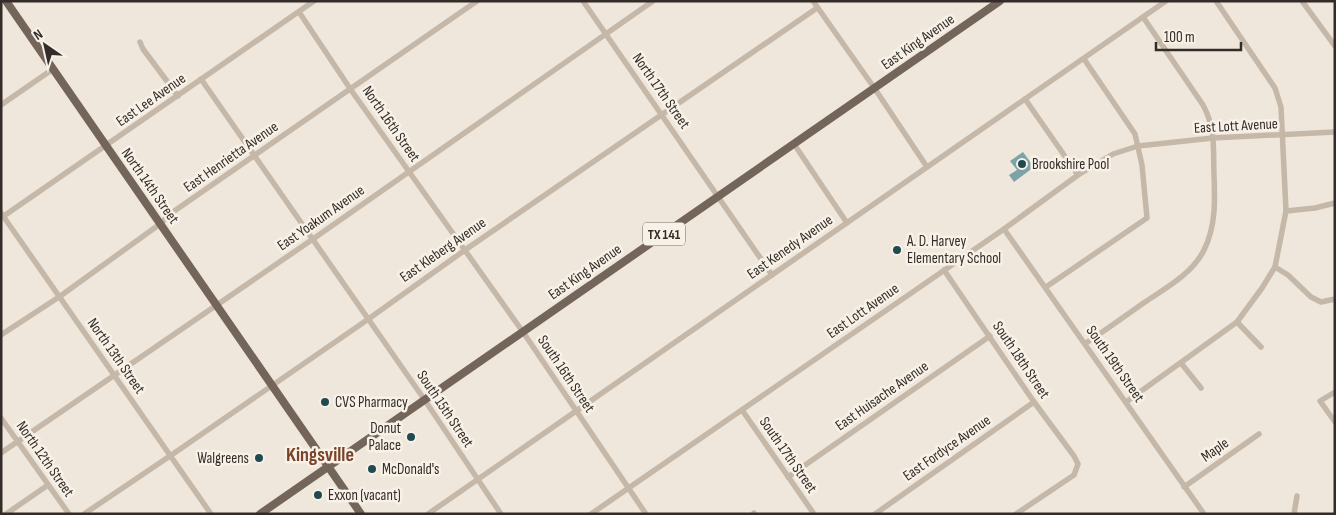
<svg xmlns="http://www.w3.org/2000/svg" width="1336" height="515" viewBox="0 0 1336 515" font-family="'Sofia Sans Condensed',sans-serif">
	<rect width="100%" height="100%" fill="#efe7db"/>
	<path fill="#7da3a9" d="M1023,152l11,15 -20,15 -5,-7 8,-5 -7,-9z"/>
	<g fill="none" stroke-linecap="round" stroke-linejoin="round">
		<g stroke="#c5b8a8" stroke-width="5.5">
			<path d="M583,1l189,274"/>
			<path d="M813,1l62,88 52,78"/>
			<path d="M1302,1l33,45"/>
			<path d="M299,12l52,78 172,242 123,182"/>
			<path d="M140,42l3,7 35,47"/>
			<path d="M201,79l223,320 77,115"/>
			<path d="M1025,99l53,76"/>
			<path d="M1,105l52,-36"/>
			<path d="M794,144l53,79"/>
			<path d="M1286,211l29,-3 20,-5"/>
			<path d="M1,213l210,301"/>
			<path d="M1,218l313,-217"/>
			<path d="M1004,229l200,285"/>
			<path d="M1275,267l13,8 23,22 10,5 14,-3"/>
			<path d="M944,270l90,132 40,54 4,8 -4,11 -58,39"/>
			<path d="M1046,287l101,-69 -5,-53 -7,-31 -51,-75"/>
			<path d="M1237,322l24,25"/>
			<path d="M1,335l58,-38 101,-73 10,-10 307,-213"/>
			<path d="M1086,343c20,-13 39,-27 59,-41 21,-14 48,-29 59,-52 12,-24 11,-50 10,-75 -1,-27 2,-46 -11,-70l-60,-88"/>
			<path d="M1181,363l20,25"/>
			<path d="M1335,392l-15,9 15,21"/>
			<path d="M1126,402l111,-80 25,-34 13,-21 11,-56 -5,-104 -6,-19 -59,-87"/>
			<path d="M742,410l72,104"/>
			<path d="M1,418l68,96"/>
			<path d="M1,453l312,-214 340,-238"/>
			<path d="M788,477l202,-141"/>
			<path d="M1184,487l75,-53"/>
			<path d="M6,514l42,-29"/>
			<path d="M84,514l86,-58 197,-136 98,-70 352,-242"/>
			<path d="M428,514l738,-513"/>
			<path d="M591,514l413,-285 74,-54 35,-21 25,-8 75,-8 122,-6"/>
			<path d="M753,514l1,-1"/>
			<path d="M875,514l159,-112"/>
			<path d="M1294,514l3,-18"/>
		</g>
		<g stroke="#74655a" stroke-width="8">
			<path d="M6,1l355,513"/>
			<path d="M260,514l740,-513"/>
		</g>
	</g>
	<g fill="#214950" stroke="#f7f1e7" stroke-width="2">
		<circle cx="1022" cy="164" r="5"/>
		<circle cx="897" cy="250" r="5"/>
		<circle cx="325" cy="402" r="5"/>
		<circle cx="411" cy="437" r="5"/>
		<circle cx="259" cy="458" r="5"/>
		<circle cx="372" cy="469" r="5"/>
		<circle cx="318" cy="495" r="5"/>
	</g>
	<g text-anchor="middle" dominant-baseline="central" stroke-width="5" stroke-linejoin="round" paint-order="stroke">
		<rect fill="#f7f1e7" stroke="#6e6761" stroke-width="1" x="643" y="222.5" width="42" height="23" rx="4"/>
		<g font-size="14" font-weight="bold" fill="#332c28">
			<text x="664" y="234">TX 141</text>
		</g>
		<g font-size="15" fill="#332c28" stroke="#f7f1e7">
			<text transform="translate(918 42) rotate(-35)">East King Avenue</text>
			<text transform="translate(661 91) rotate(55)">North 17th Street</text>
			<text transform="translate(151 100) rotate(-35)">East Lee Avenue</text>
			<text transform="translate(391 124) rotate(55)">North 16th Street</text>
			<text transform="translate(1236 126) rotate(-3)">East Lott Avenue</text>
			<text transform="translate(231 157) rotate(-35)">East Henrietta Avenue</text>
			<text transform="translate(150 186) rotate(55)">North 14th Street</text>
			<text transform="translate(321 218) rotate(-35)">East Yoakum Avenue</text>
			<text transform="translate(790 247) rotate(-35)">East Kenedy Avenue</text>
			<text transform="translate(443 250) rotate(-35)">East Kleberg Avenue</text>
			<text transform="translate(585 272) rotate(-35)">East King Avenue</text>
			<text transform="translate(863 311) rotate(-35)">East Lott Avenue</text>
			<text transform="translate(116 356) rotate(55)">North 13th Street</text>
			<text transform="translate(1021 360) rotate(56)">South 18th Street</text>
			<text transform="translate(1115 364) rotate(55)">South 19th Street</text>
			<text transform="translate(566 374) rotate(56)">South 16th Street</text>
			<text transform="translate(882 396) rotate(-35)">East Huisache Avenue</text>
			<text transform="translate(445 409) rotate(56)">South 15th Street</text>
			<text transform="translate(947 448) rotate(-35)">East Fordyce Avenue</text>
			<text transform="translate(1215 450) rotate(-35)">Maple</text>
			<text transform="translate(788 455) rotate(55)">South 17th Street</text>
			<text transform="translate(45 459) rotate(55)">North 12th Street</text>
		</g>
		<g font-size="15" fill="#332c28" stroke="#f7f1e7" text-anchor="start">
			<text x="1032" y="164">Brookshire Pool</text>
			<text x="907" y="241">A. D. Harvey<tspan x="907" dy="17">Elementary School</tspan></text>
			<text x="335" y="402">CVS Pharmacy</text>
			<text x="401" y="428" text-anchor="end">Donut<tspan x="401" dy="17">Palace</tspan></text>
			<text x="249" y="458" text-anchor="end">Walgreens</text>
			<text x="382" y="469">McDonald's</text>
			<text x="328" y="495">Exxon (vacant)</text>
		</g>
		<g font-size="20" font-weight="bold" fill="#7a4329" stroke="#f7f1e7">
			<text x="320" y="455">Kingsville</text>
		</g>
	</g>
	<rect width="1336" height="515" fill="none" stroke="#332c28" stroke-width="5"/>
	<g transform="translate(45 45) rotate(326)" stroke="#f7f1e7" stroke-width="4" paint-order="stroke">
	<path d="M0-4L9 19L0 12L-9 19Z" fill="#332c28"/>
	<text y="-8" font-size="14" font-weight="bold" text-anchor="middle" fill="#332c28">N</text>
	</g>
	<path d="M1156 42v8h85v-8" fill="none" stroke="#332c28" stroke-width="2.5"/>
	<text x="1164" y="42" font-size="15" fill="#332c28" stroke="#f7f1e7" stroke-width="4" paint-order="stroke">100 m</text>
</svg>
